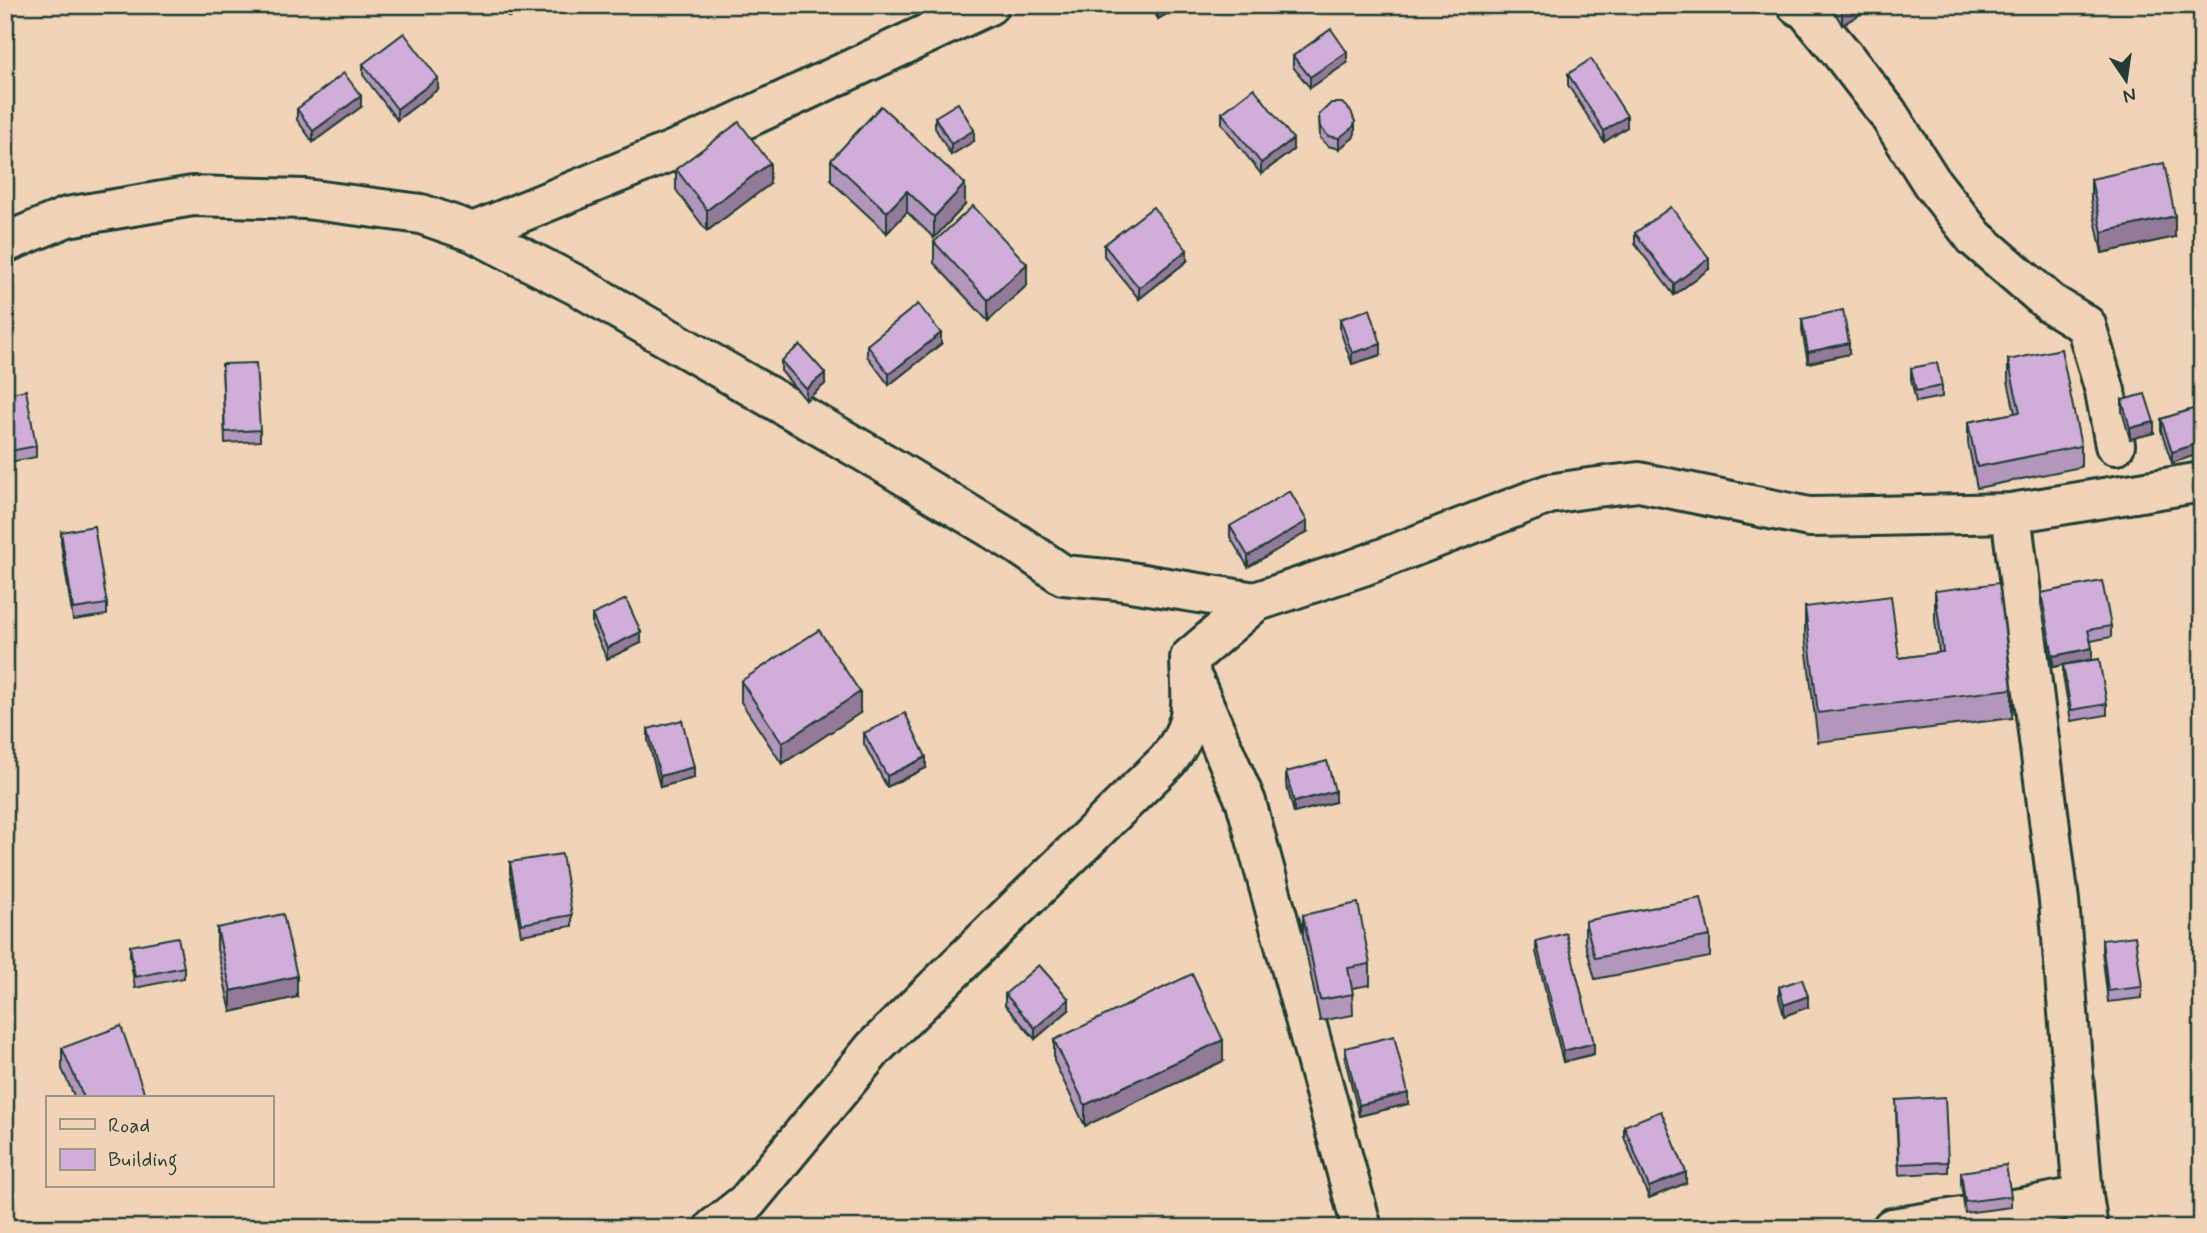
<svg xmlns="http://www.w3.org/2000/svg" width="2207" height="1233" viewBox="0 0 2207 1233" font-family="Mynerve,sans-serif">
	<rect width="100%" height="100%" fill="#f1d4b7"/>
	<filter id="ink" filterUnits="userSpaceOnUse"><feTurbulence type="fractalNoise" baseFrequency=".0143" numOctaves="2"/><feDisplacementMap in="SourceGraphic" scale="14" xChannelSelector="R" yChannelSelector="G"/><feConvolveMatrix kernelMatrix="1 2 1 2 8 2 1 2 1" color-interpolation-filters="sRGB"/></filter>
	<g filter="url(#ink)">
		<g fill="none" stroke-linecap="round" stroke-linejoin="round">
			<g stroke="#1f3d34" stroke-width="44">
				<g id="minor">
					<path d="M1797,5l9,5 37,45 44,57 45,71 43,55 75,65 36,22 19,66 10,54"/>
					<path d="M473,232l233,-95 283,-132"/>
					<path d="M5,243l62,-26 126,-21 113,3 115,15 52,18 105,54 304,176 134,81 47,32 55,5 137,22 108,-36 186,-72 40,-6 50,-6 170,35 65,-1 137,-3 191,-31"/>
					<path d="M2011,513l48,388 24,295 5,32"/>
					<path d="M1195,684l51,118 116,426"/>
					<path d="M714,1228l33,-26 127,-154 294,-288c30,-39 23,-56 22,-102l65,-56"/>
					<path d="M1892,1228l134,-21 57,-11"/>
				</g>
			</g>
			<use href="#minor" stroke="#f1d4b7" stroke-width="38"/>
		</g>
		<g fill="#b396bb" stroke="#1f3d34" stroke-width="2">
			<path d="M504,5h45l-41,12z"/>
			<path d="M1151,5h31l-24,14z"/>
			<path d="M1831,5h44l-33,20z"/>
			<path d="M1293,56l54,7 -37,25 -17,-21z"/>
			<path d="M363,64l75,25 -41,31 -34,-45z"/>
			<path d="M1568,74l59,53 -23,15 -36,-57z"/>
			<path d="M361,107l-48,35 -16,-22v-11z"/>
			<path d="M1222,113l71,37 -32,24 -39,-50z"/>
			<path d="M1319,115l36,18 -2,5 -14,11 -11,-3 -8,-8z"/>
			<path d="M935,117l39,24 -23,14 -16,-27z"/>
			<path d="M831,160l134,45 -31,33 -27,-26 -20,21 -56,-52z"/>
			<path d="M676,169l94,15 -63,47 -31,-41z"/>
			<path d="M2091,179l84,58 -73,16 -11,-53z"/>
			<path d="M1635,233l74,36 -35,26 -39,-51z"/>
			<path d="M934,242l93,43 -39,36 -54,-58z"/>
			<path d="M1104,245l83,16 -48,38 -35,-43z"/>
			<path d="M1340,319l41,36 -29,9 -12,-34z"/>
			<path d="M1802,319l47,35 -41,9 -6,-33z"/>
			<path d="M941,344l-52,41 -22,-29v-11z"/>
			<path d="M2008,360l73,86v21l-104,21 -9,-45v-21l47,-9 -7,-32z"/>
			<path d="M781,361l44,23 -19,16 -25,-29z"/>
			<path d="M222,364l38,66v11l-35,2z"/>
			<path d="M1911,368l31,18v11l-26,5 -5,-23z"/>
			<path d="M5,394l31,52v11l-31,6z"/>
			<path d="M2122,400l32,33 -24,6 -8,-28z"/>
			<path d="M2196,408l-24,55 -11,-33v-11z"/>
			<path d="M1230,526l77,6 -59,35 -18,-30z"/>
			<path d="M61,532l46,72v11l-34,5 -12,-77z"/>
			<path d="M1935,591l77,98v29l-194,24 -13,-105v-30l94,51 40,-5 -4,-33z"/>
			<path d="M2041,593l70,33v11l-20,4 1,18 -39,8 -12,-63z"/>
			<path d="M592,615l49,28 -34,16 -15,-33z"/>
			<path d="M2063,665l44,39v11l-36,6 -8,-45z"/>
			<path d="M741,681l119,32 -78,51 -41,-62z"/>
			<path d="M648,729l46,49 -34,9 -12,-47z"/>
			<path d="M864,733l62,35 -39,19 -23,-43z"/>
			<path d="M1286,772l49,30 -41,11 -8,-30z"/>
			<path d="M510,862l62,53v11l-51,9 -11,-62z"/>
			<path d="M1303,915l67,49v21l-18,3 1,27 -33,6 -17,-85z"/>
			<path d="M1585,921l125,15v21l-115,22 -10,-37z"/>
			<path d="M217,928l80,69 -66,15 -14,-63z"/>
			<path d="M2102,940l40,47v11l-34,4 -6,-51z"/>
			<path d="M1536,941l58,113 -31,8 -27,-110z"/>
			<path d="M130,946l54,21v11l-49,10 -5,-31z"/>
			<path d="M1779,987l29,20 -24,9 -5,-18z"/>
			<path d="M1005,994l64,16 -34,29 -30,-34z"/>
			<path d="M1054,1040l169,21 -138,65 -31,-65z"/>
			<path d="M62,1048l84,50h-71l-13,-29z"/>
			<path d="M1345,1048l63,56 -49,12 -14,-57z"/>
			<path d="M1896,1111l52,51v10l-49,3z"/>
			<path d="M1624,1126l62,57 -37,15 -25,-61z"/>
			<path d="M1961,1172l50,24v11l-46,6 -4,-30z"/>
		</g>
		<g fill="#927a98" stroke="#1f3d34" stroke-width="2">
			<path d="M511,5h38l-41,12v-11z"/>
			<path d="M1158,5h24l-24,14z"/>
			<path d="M1842,5h33l-33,20z"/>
			<path d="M1347,52v11l-37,25v-11z"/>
			<path d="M438,78v11l-41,31v-11z"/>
			<path d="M361,96v11l-48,35v-11z"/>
			<path d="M1627,116v11l-23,15v-11z"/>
			<path d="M1355,122v11l-2,5 -14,11v-11z"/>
			<path d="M974,130v11l-23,14v-11z"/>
			<path d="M1293,139v11l-32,24v-11z"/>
			<path d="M770,163v21l-63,47v-21z"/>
			<path d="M965,184v21l-31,33v-21z"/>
			<path d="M907,191v21l-20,21v-21z"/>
			<path d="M2175,216v21l-73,16v-21z"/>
			<path d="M1187,250v11l-48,38v-11z"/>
			<path d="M1709,258v11l-35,26v-11z"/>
			<path d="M1027,264v21l-39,36v-21z"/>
			<path d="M941,333v11l-52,41v-11z"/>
			<path d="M1849,343v11l-41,9v-11z"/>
			<path d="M1381,344v11l-29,9v-11z"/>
			<path d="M825,373v11l-19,16v-11z"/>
			<path d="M2154,422v11l-24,6v-11z"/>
			<path d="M2202,442v11l-30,10v-11z"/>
			<path d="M1307,521v11l-59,35v-11z"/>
			<path d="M641,632v11l-34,16v-11z"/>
			<path d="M2092,648v11l-39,8v-11z"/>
			<path d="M860,692v21l-78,51v-21z"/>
			<path d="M926,757v11l-39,19v-11z"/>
			<path d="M694,767v11l-34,9v-11z"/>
			<path d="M1335,791v11l-41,11v-11z"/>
			<path d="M297,976v21l-66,15v-21z"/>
			<path d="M1808,996v11l-24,9v-11z"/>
			<path d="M1069,999v11l-34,29v-11z"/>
			<path d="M1223,1040v21l-138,65v-21z"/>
			<path d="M1594,1043v11l-31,8v-11z"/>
			<path d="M1408,1093v11l-49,12v-11z"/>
			<path d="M1686,1172v11l-37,15v-11z"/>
		</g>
		<g fill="#d0aed9" stroke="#1f3d34" stroke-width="2">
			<path d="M1331,29l16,23 -37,25 -17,-21z"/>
			<path d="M404,33l34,45 -41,31 -34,-45z"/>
			<path d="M1591,59l36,57 -23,15 -36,-57z"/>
			<path d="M344,73l17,23 -48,35 -16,-22z"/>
			<path d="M1254,88l39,51 -32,24 -39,-50z"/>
			<path d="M958,103l16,27 -23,14 -16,-27z"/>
			<path d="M1331,103h11l9,8 4,11 -2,5 -14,11 -11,-2 -8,-9 -1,-12z"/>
			<path d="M881,106l84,78 -31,33 -27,-26 -20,21 -56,-52z"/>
			<path d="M739,122l31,41 -63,47 -31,-41z"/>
			<path d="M2164,163l11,53 -73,16 -11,-53z"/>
			<path d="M973,206l54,58 -39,36 -54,-58z"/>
			<path d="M1153,207l34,43 -48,38 -35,-43z"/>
			<path d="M1671,207l38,51 -35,26 -39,-51z"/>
			<path d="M918,304l23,29 -52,41 -22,-29z"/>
			<path d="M1370,309l11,35 -29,9 -12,-34z"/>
			<path d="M1843,310l6,33 -41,9 -6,-33z"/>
			<path d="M800,345l25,28 -19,16 -25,-28z"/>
			<path d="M2061,349l20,97 -104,21 -9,-45 52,-10 -12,-52z"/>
			<path d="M256,363l4,67 -35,2 -3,-68z"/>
			<path d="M1937,363l5,23 -26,5 -5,-23z"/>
			<path d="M26,390l10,56 -31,6v-58z"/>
			<path d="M2145,394l9,28 -24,6 -8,-28z"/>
			<path d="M2196,408l6,20v14l-30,10 -11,-33z"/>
			<path d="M1290,491l17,30 -59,35 -18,-30z"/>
			<path d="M94,526l13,78 -34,5 -12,-77z"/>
			<path d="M2102,581l9,45 -23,4 4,18 -39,8 -12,-63z"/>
			<path d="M1999,583l13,106 -194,24 -13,-106 86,-11 8,62 44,-6 -8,-61z"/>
			<path d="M626,599l15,33 -34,16 -15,-33z"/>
			<path d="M819,630l41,62 -78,51 -41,-62z"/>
			<path d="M2099,659l8,45 -36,6 -8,-45z"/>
			<path d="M905,713l21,44 -39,19 -23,-43z"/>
			<path d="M682,720l12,47 -34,9 -12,-47z"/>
			<path d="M1327,761l8,30 -41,11 -8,-30z"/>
			<path d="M562,854l10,61 -51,9 -11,-62z"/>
			<path d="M1701,898l9,38 -115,22 -10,-37z"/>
			<path d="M1358,903l12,61 -22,4 5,26 -33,6 -17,-85z"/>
			<path d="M283,914l14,62 -66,15 -14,-63z"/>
			<path d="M1566,933l28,110 -31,8 -27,-110z"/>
			<path d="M2135,936l7,51 -34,4 -6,-51z"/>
			<path d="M178,937l6,30 -49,10 -5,-31z"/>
			<path d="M1039,965l30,34 -34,29 -30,-34z"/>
			<path d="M1192,974l31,66 -138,65 -31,-65z"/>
			<path d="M1802,979l6,17 -24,9 -5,-18z"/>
			<path d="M121,1026l25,72h-62l-22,-50z"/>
			<path d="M1394,1036l14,57 -49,12 -14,-57z"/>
			<path d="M1945,1097l3,65 -49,2 -3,-64z"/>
			<path d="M1661,1111l25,61 -37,15 -25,-61z"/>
			<path d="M2006,1165l5,31 -46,6 -4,-30z"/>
		</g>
	</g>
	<rect width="2207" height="1233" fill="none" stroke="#f1d4b7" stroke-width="28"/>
	<rect x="14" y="14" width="2179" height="1205" fill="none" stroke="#1f3d34" stroke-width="2.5" filter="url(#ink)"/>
	<rect x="46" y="1096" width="228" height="91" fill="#f1d4b7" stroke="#9d9883" stroke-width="2"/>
	<rect x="60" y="1119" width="35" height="10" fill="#f1d4b7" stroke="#9d9883" stroke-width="2"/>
	<text x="108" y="1132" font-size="21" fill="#1f3d34">Road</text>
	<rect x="60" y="1149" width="35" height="21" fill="#d0aed9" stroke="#9d9883" stroke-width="2"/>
	<text x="108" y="1166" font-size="21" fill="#1f3d34">Building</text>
	<g transform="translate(2126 80) rotate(167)" stroke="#f1d4b7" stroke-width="5" paint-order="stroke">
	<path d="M0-5L12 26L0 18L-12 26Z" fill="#1f3d34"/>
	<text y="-10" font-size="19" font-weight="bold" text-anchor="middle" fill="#1f3d34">N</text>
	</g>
</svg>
